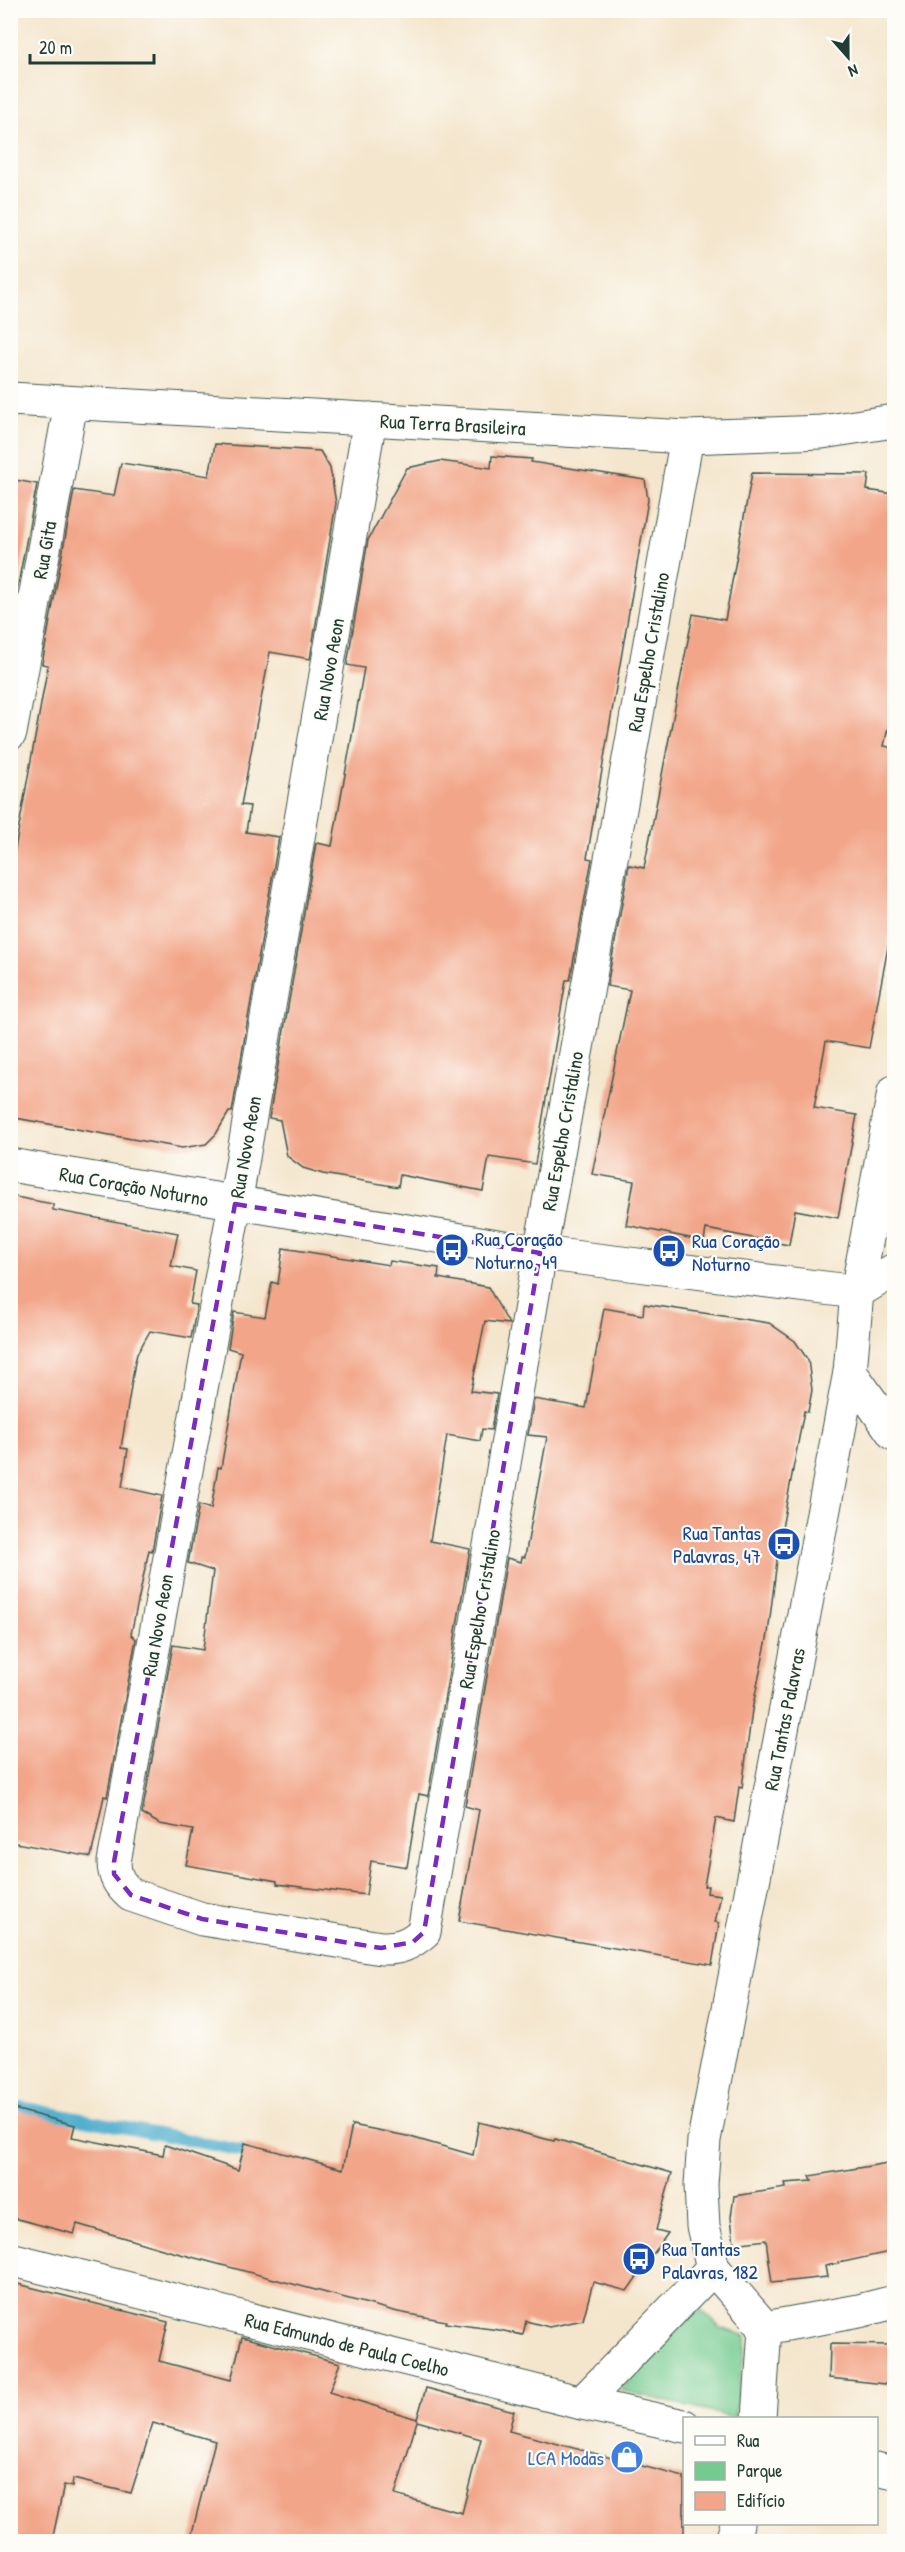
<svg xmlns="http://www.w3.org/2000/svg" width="905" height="2552" viewBox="0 0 905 2552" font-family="'Patrick Hand',sans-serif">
	<rect width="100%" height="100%" fill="#fdfcf7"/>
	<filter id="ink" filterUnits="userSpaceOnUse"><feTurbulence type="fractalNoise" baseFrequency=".0167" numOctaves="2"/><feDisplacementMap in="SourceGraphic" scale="12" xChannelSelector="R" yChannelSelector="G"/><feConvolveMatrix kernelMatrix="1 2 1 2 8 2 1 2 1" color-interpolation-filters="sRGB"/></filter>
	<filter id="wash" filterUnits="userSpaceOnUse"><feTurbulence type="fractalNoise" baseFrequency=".008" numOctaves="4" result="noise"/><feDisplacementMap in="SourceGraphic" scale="24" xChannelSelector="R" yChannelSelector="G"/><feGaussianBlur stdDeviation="1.35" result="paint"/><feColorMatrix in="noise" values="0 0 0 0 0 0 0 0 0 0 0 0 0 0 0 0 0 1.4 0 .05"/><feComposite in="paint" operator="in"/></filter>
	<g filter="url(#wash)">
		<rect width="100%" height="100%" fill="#f4e6cd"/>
		<path fill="#74cb90" stroke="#4a8462" stroke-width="1.5" d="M699,2308l22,20 26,8 -13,82 -114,-28z"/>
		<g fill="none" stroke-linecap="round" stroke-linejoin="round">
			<path stroke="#4faece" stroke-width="12" d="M10,2105l249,49"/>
		</g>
		<g id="blocks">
			<g fill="#f2a588" fill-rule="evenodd">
				<path d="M215,444l105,7 10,17 6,35 -26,156 -40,-7 -29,153 9,1 -4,26 33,5 -47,275h-3l-13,22 -10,10 -24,4 -172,-31v-240l38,-212 -6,-1 32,-174 40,6 7,-33 88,13z"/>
				<path d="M492,456l40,3 -1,3 114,18 3,20 -61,358 5,1 -22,121h-4l-31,184 -46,-7 -6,34 -83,-16 -2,12 -75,-13 -20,-6 -16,-12 -7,-36 -11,-2 47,-275 16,3 24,-132 8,-46 -17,-3 21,-125 39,-72 33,-7 51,7z"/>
				<path d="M752,473l117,1 -2,16 27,4v207l-10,45 10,2v167l-25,133 -43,-7 -6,33 -6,34 43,7 -19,103 -43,-8 -6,35 -83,-16 -2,12 -78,-16 8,-44 -42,-7 38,-184 -23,-4 22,-121 15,3 49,-254 32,6z"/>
				<path d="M10,479l27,5 -27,143z"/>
				<path d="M10,1196l43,8v6l125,23 -7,33 25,5 -6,33 7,1 -6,33 -41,-7 -13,23 -2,8 -14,86 7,1 -6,38 40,9 -10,55 -3,-1 -18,84 5,5 -29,158 -3,-1 -13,61 -81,-15z"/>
				<path d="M283,1248l106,17 1,-4 49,7 -1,10 50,9 21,37 -24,-3 -14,70 26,3 -6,36 -9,-1 -2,12 -33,-6 -17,106 40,8 -42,247 -9,-2 -12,73 -36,-6 -5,34 -89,-11v-3l-91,-16 7,-35 -33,-6 -18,-10 31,-169 30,5 10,-79 -25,-8 11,-58 12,4 7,-42 3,1 20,-116 -13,-4 6,-36 31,5 7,-35 6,2z"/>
				<path d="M644,1304l125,19 26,18 13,19 4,30 -4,22 -4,-1 -25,133 -11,90 -16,76 -10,78 -3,-1 -5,35 -18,-4 -12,68h4l-1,7 14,2 -6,27 4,1 -7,42 -253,-44 20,-111 -14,-4 42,-248 14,4 1,-5h3l22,-120 -19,-2 6,-36 52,9 18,-100 39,7z"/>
				<path d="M10,2108l65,17 -3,12 91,18 2,-10 73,25 7,-27 98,26 9,-44 55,11 66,19 6,-33 75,19 1,-2 117,34 -16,57 12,3 -41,58 -34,-9 -10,38 -34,7 -23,-6 -3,14 -24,-5 -54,-7 1,-2 -48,-9 -229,-61 -92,-27 -3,10 -64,-17z"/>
				<path d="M894,2162v89l-69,15 2,11 -55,6 -6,-43 -32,4 -3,-27 3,-21 52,-8 -1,-5 27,-2 -2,-5z"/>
				<path d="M10,2282l158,40 -9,39 72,19 11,-43 98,26 -11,29 88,27 9,-31 88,23 -5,20 175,46v64h-494l25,-100 -62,-18 -22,70 -58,-14 -1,8 -8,-2 -12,56h-42zM417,2421l64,18 -19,74 -67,-18z"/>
				<path d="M830,2344l64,1v40l-65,-7z"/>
			</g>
		</g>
	</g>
	<g filter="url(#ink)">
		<use href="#blocks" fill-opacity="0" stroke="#3f564b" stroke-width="1.5"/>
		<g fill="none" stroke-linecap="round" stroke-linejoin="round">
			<g stroke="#3f564b" stroke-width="35">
				<g id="minor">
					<path d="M10,399l677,38 135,-5 72,-11"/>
					<path d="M370,419l-135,785 -121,658c0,15 6,23 17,33l71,24 179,29c18,1 29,-4 43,-16l116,-679 147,-816"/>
					<path d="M10,733l61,-330"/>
					<path d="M10,1165l530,88 317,39 37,-22"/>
					<path d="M850,1372l44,62"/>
					<path d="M10,2259l572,144 102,23"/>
					<path d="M765,2328l-52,-60 -10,-42 -2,-41 3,-45 146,-768 7,-80 37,-200"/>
					<path d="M765,2328l94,-17 35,-9"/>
					<path d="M582,2403l131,-135"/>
					<path d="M759,2418l6,-90"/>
					<path d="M876,2469l18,4"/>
					<path d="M732,2542l5,-18"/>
				</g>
			</g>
			<use href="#minor" stroke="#fff" stroke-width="33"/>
		</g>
	</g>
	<path fill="none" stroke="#7b2cbf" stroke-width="4.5" stroke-dasharray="12 8" stroke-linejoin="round" d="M235,1204l305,49 -116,679 -11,10 -32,6 -179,-29 -71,-24 -17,-21v-12z"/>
	<defs>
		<g id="bus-disc" transform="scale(1.725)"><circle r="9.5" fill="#1a4fb4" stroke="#fdfcf7"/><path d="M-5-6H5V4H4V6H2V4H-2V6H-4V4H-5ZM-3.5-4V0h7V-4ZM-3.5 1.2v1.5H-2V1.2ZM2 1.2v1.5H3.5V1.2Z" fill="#fff"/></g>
		<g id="shop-disc" transform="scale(1.725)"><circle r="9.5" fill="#3f7fe0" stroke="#fdfcf7"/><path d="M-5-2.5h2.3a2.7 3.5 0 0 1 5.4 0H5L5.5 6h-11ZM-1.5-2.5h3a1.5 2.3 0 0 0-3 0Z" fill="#fff"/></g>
	</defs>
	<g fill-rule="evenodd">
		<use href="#bus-disc" x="452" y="1250"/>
		<use href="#bus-disc" x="669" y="1251"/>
		<use href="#bus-disc" x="784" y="1544"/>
		<use href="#bus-disc" x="639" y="2259"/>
		<use href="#shop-disc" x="627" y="2457"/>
	</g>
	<g text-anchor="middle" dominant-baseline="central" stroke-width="4.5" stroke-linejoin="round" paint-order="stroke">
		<g font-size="20" fill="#1f3d34" stroke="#fdfcf7">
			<text transform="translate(453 424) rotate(3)">Rua Terra Brasileira</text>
			<text transform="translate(44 550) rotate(-80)">Rua Gita</text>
			<text transform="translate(648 652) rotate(-80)">Rua Espelho Cristalino</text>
			<text transform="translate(328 669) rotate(-80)">Rua Novo Aeon</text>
			<text transform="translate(562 1131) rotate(-80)">Rua Espelho Cristalino</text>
			<text transform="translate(245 1147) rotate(-80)">Rua Novo Aeon</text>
			<text transform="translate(134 1186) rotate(10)">Rua Coração Noturno</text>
			<text transform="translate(479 1609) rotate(-80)">Rua Espelho Cristalino</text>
			<text transform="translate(157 1625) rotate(-80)">Rua Novo Aeon</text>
			<text transform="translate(784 1719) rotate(-79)">Rua Tantas Palavras</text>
			<text transform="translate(347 2344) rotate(14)">Rua Edmundo de Paula Coelho</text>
		</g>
		<g font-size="20" fill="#164399" stroke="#fdfcf7" text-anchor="start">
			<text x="475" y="1238">Rua Coração<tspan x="475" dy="23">Noturno, 49</tspan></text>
			<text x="692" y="1240">Rua Coração<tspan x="692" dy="23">Noturno</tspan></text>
			<text x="761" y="1532" text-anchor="end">Rua Tantas<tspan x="761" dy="23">Palavras, 47</tspan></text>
			<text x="662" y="2248">Rua Tantas<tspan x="662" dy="23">Palavras, 182</tspan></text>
		</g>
		<g font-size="20" fill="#366cbe" stroke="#fdfcf7" text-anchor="end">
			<text x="604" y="2457">LCA Modas</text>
		</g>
	</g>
	<rect width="905" height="2552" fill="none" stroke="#fdfcf7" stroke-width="36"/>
	<rect x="683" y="2417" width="195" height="108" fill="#fdfcf7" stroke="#a4b0a9" stroke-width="1.5"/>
	<rect x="695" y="2436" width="30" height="9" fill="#ffffff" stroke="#a4b0a9" stroke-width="1.5"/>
	<text x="737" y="2447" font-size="18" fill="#1f3d34">Rua</text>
	<rect x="695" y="2462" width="30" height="18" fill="#74cb90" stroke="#a4b0a9" stroke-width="1.5"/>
	<text x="737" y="2477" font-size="18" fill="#1f3d34">Parque</text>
	<rect x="695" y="2492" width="30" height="18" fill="#f2a588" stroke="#a4b0a9" stroke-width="1.5"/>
	<text x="737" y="2507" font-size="18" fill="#1f3d34">Edifício</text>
	<g transform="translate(848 57) rotate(159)" stroke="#fdfcf7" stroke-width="4.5" paint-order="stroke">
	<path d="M0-4.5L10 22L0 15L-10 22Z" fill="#1f3d34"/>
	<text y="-9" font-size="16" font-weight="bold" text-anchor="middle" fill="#1f3d34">N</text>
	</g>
	<path d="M30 54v9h124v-9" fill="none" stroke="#1f3d34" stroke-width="3"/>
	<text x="39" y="54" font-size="18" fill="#1f3d34" stroke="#fdfcf7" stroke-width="4.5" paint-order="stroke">20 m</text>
</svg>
